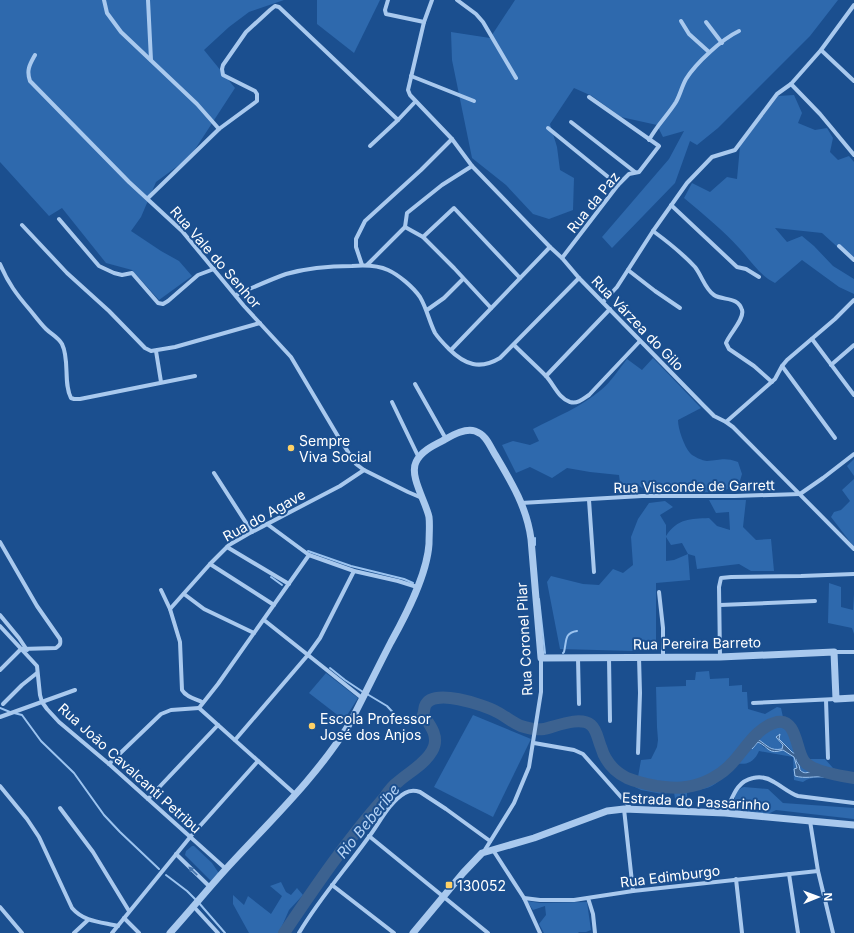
<svg xmlns="http://www.w3.org/2000/svg" width="854" height="933" viewBox="0 0 854 933" font-family="Inter,sans-serif">
	<rect width="100%" height="100%" fill="#1b4f8f"/>
	<g fill="#2e69ad" fill-rule="evenodd">
		<path d="M0,0h284l-35,12 -20,15 -25,23 31,38 -45,69 -34,25 -15,35 -10,14 30,20 18,10 13,15 -33,24 -27,-30 -26,-7 -44,-55 -13,8 -49,-54z"/>
		<path d="M317,0h63l-26,53 -37,-29z"/>
		<path d="M515,0h323l-28,36 -92,92 -21,17 -7,-4 -15,42 -63,65 -10,-11 67,-78 15,-28 -21,6 -6,-12 -36,-8 -29,-21 -18,-8 -24,36 7,23 3,23 14,8 -1,32 -24,9 -16,-5 -27,-29 -34,-27 -20,-98 -1,-28 39,6z"/>
		<path d="M794,95l8,18 -4,10 17,7 12,-2 6,10 -3,14 8,8 11,-4 5,6v100l-32,-29 -47,-5 12,14 15,-6 12,10 19,20 21,13v15l-15,-7 -37,-27 -27,23c-15,-7 -24,-22 -35,-34 -17,-19 -37,-35 -56,-51l8,-15 18,9 17,-15 10,2 3,-33 38,-50z"/>
		<path d="M653,358l48,50 -23,12c0,9 6,26 12,33 2,3 13,8 17,8 13,-1 18,-4 31,1l4,12 -3,10 -18,8 -71,1 -11,-7 -18,4 -2,-15 -29,-3 -23,-4 -15,10 -22,-11 -14,6 -14,-28 11,-4 17,4 9,-4 -6,-12c23,-12 48,-22 68,-39 10,-8 18,-21 26,-31l15,11z"/>
		<path d="M854,459v17l-7,-10z"/>
		<path d="M854,479v68l-23,-30 3,-5 7,-2 9,-9 -8,-11z"/>
		<path d="M709,500h37l-3,27 13,13 15,-1 3,32h-23l-12,-7 -42,5 -2,-13 -7,-2 2,26 -34,3v63l-23,5 -73,-2 -13,-67 4,-6 32,8 16,1 14,-16 10,4 10,-8 -2,-28 7,-18 11,-16 16,-2 8,6 -13,8 6,10v11c12,-18 24,-17 43,-18l8,8 13,4 -1,-18 -13,1zM666,537l5,8 11,-2 6,11 -14,6 -8,1z"/>
		<path d="M829,583l12,4v20l12,3 1,-16v40l-2,-6 -24,-5z"/>
		<path d="M709,671l1,8 19,-1v8l13,-1v7h5l1,17 17,5 12,-7 4,1 3,14 6,1 1,7 8,3 2,13 4,13h20l8,9 15,7h-7l-7,2 -2,-2 -14,-3 -1,2 -5,-3c-12,4 -10,1 -14,-8 -2,-3 -3,-5 -3,-9l-16,-15v-5l-2,1 3,8 3,2 -1,4c-9,1 -14,-1 -21,-8h-4l-5,5h3l3,-4 7,6 12,4 6,-2 11,7 4,20 8,1 18,-1 19,3h11v2c-17,0 -37,-10 -51,0l-9,-2 -1,-23 -34,-6c-4,10 -12,15 -23,12 -7,7 -13,16 -21,21 -8,6 -19,5 -28,9v4l-12,2 -1,-7 -12,2 -21,-4 -6,-3v-4l3,-6 3,-17 10,-1 6,-12 1,-7 -1,-13 -1,-40 30,-1v-6h9l1,-8z"/>
		<path d="M326,673l32,25 -14,22 -35,-27z"/>
		<path d="M473,715l58,24 -38,78 -59,-30z"/>
		<path d="M744,787l24,2 15,14 71,5v11l-78,-9 -8,4 -28,-3c-6,-8 -9,-20 4,-24z"/>
		<path d="M192,846h2l18,17 6,9v2l-7,7 -26,-26 1,-4z"/>
		<path d="M281,882l5,10 5,3 6,-7 6,7 -14,15 -10,23h-30l-16,-29v-9l11,10 4,-9 23,18 11,-18 -12,-10z"/>
		<path d="M527,901l13,2 47,-1 4,28 -5,2h-7l-1,1h-34l-5,-9 7,-9 -1,-9 -12,4z"/>
	</g>
	<path fill="#3c6290" stroke="#9cc4f0" d="M780,734l-1,5 13,13 5,3 -1,6 3,4 1,5c4,4 7,3 12,1l5,3c4,-4 11,-6 15,-3v4l2,2c7,-2 12,-2 20,-1v4c-10,0 -19,-2 -29,-3 -11,-1 -20,2 -30,-1l-1,-7 3,-1 -3,-11 -11,-7c-15,5 -14,-3 -25,-8l-6,7v-3l7,-6c9,6 11,11 23,9l1,-4 -7,-8z"/>
	<g fill="none" stroke-linecap="round" stroke-linejoin="round">
		<g stroke="#9cc4f0" stroke-width="2">
			<path d="M535,538v7"/>
			<path d="M308,551l43,15 53,13 9,4"/>
			<path d="M271,577l11,8"/>
			<path d="M539,599l6,54"/>
			<path d="M563,653l1,-1c3,-12 0,-19 13,-21"/>
			<path d="M330,668l15,12 18,12"/>
			<path d="M367,694l20,12 12,13h12l17,3"/>
			<path d="M0,708l10,4"/>
			<path d="M14,713l8,2 19,26 33,32 30,42 16,17 39,37"/>
			<path d="M166,875l21,16 9,9"/>
			<path d="M199,903l26,30"/>
		</g>
		<path stroke="#3c6290" stroke-width="12" d="M284,933c31,-46 63,-93 100,-135 4,-6 8,-12 14,-16 11,-10 26,-17 34,-31 8,-13 -1,-25 -9,-36 1,-2 1,-6 2,-9 7,-19 59,-1 72,6 8,4 15,10 24,14 6,2 16,4 23,3 13,-3 36,-13 47,-4 6,5 7,15 10,22 4,14 12,24 26,31 9,4 19,6 29,8 10,1 20,3 30,1 17,-2 36,-12 47,-25 13,-14 24,-35 44,-40 20,-4 19,29 27,39 7,10 37,15 50,17"/>
		<g stroke="#a9c9ee" stroke-width="4">
			<path d="M104,0l3,13 14,19 76,72 22,25"/>
			<path d="M148,0l3,60"/>
			<path d="M388,0l-3,10 1,4 38,8"/>
			<path d="M432,0l-8,22 -16,68 2,5 42,44 20,27 78,81 12,11 17,20 124,127 11,11 12,6 7,5 121,122"/>
			<path d="M457,0l19,14 7,8 33,56"/>
			<path d="M681,21l8,13 20,18"/>
			<path d="M706,22l16,21"/>
			<path d="M821,50l33,31"/>
			<path d="M35,55c-5,9 -9,15 -5,26l99,101 53,49 62,75 47,51 48,81 17,26 8,6 44,22 14,6"/>
			<path d="M411,76l63,25"/>
			<path d="M791,84l29,30 34,41"/>
			<path d="M571,122l64,50"/>
			<path d="M548,128l70,57"/>
			<path d="M649,140c8,-15 19,-25 27,-38 4,-7 6,-16 10,-23 10,-16 36,-40 53,-48"/>
			<path d="M370,146l28,-26"/>
			<path d="M148,198l71,-69 38,-28v-7l-2,-3 -32,-16 -1,-6 1,-4 23,-33 24,-22 5,-4 4,1 119,113 17,-18"/>
			<path d="M671,205l66,62 9,2 13,8"/>
			<path d="M59,219l40,47 15,7 8,2 10,-2 26,30 5,1 5,-3 30,-26 16,-6"/>
			<path d="M22,225l45,48 42,38 36,37 6,3 24,-4 85,-24"/>
			<path d="M405,227l18,10 31,31 37,40"/>
			<path d="M653,231c15,11 30,23 42,36 7,9 10,22 19,28 9,6 24,1 28,15 3,9 -13,24 -16,33l3,6 25,17 18,16"/>
			<path d="M423,237l31,-29 66,70"/>
			<path d="M839,246l15,14"/>
			<path d="M562,258l56,-73 11,-11 10,-2 20,-26 -70,-49"/>
			<path d="M0,264c8,19 17,31 30,46 5,6 10,13 16,19 5,5 12,8 16,15 8,16 1,39 9,54l3,1h6l115,-23"/>
			<path d="M362,265l-6,-18v-8l9,-18 56,-51 31,-31"/>
			<path d="M367,265l38,-38 2,-14 35,-28 30,-19"/>
			<path d="M628,270l27,21 25,17"/>
			<path d="M236,295c16,-7 33,-15 50,-21 21,-6 44,-8 66,-8 12,-1 25,-1 36,4 11,5 25,17 32,27 7,12 9,24 15,36 4,6 9,11 14,16 16,16 31,21 51,9l79,-80"/>
			<path d="M603,302l14,-15 36,-56 34,-48 25,-26 23,-7 42,-56 14,-10 30,-34 33,-45"/>
			<path d="M427,310l17,-12 19,-19"/>
			<path d="M812,339l42,56"/>
			<path d="M514,345c10,10 21,20 31,30 9,9 13,23 25,27 8,2 13,-3 19,-7l51,-54"/>
			<path d="M451,350l99,-103"/>
			<path d="M156,351l5,31"/>
			<path d="M831,365l23,-20"/>
			<path d="M782,366l53,72"/>
			<path d="M546,376l64,-67"/>
			<path d="M415,384l31,55"/>
			<path d="M392,402l27,56"/>
			<path d="M726,422l49,-43 7,-13 5,-6 48,-41 19,-19"/>
			<path d="M214,473l38,59"/>
			<path d="M589,500l5,72"/>
			<path d="M521,503l121,-7h93l65,-2 23,-16 31,-24"/>
			<path d="M267,524l42,31 45,16 44,10 19,6"/>
			<path d="M0,542l37,64 23,33c1,5 0,6 -4,9l-35,1 -21,21"/>
			<path d="M227,547l62,37"/>
			<path d="M210,564l64,41"/>
			<path d="M161,590l9,19 10,33 2,48c4,7 13,9 20,12"/>
			<path d="M659,592l4,36v29"/>
			<path d="M184,594l20,15 50,24"/>
			<path d="M720,605l95,-4"/>
			<path d="M170,609l40,-45 19,-19 19,-11 92,-48 24,-16"/>
			<path d="M0,615l19,23 8,12"/>
			<path d="M264,620l98,78"/>
			<path d="M0,626l37,40 3,29 2,7 5,7 12,13 50,42 117,105"/>
			<path d="M834,652h20"/>
			<path d="M720,657l-1,-70 2,-9 10,-1 70,-1 53,-2"/>
			<path d="M578,658l1,46"/>
			<path d="M609,658l1,63"/>
			<path d="M826,700l2,58"/>
			<path d="M753,703l83,-4"/>
			<path d="M3,704l19,-19 15,-12"/>
			<path d="M199,708l19,-24 91,-129"/>
			<path d="M199,708l96,86"/>
			<path d="M0,717l75,-27"/>
			<path d="M235,740l72,-84 13,-18 34,-67"/>
			<path d="M534,743l40,7 9,4 39,44 9,11"/>
			<path d="M638,753l2,-60 -1,-36"/>
			<path d="M109,764l52,-50 10,-4 28,-2"/>
			<path d="M0,786l27,33 12,18 33,71c12,14 29,14 46,18"/>
			<path d="M148,799l70,-74"/>
			<path d="M732,799l7,16"/>
			<path d="M60,808l33,44 36,59"/>
			<path d="M624,809l9,82"/>
			<path d="M725,813c8,-15 10,-31 28,-35 8,-2 15,0 21,4 9,5 15,11 24,14l56,7"/>
			<path d="M810,821l8,50 15,62"/>
			<path d="M369,836l119,97"/>
			<path d="M493,850l31,48 16,35"/>
			<path d="M483,853l31,-50 15,-36 12,-75v-34"/>
			<path d="M176,854l34,33"/>
			<path d="M789,874l9,59"/>
			<path d="M736,879l6,54"/>
			<path d="M332,885l62,48"/>
			<path d="M524,898l16,2h34l59,-9 185,-20"/>
			<path d="M588,898l5,16 2,19"/>
			<path d="M0,907l22,26"/>
			<path d="M194,907l24,26"/>
			<path d="M124,918l15,15"/>
			<path d="M74,933l14,-13"/>
			<path d="M112,933l79,-97 67,-75"/>
			<path d="M299,933c20,-34 46,-63 69,-95 11,-14 21,-36 37,-45 5,-3 9,-3 15,-1l26,17 44,32"/>
		</g>
		<g stroke="#a9c9ee" stroke-width="7">
			<path d="M170,933c19,-21 37,-43 56,-64 43,-47 90,-91 124,-146 14,-27 27,-54 41,-81 15,-27 36,-67 38,-98 0,-9 1,-19 0,-27 -3,-15 -20,-41 -13,-55 5,-11 18,-17 28,-22 9,-5 21,-12 31,-9 12,4 15,16 21,25 16,27 31,52 35,83l10,119 179,-1 114,-5 2,47 18,-1"/>
			<path d="M413,933l50,-60 19,-20 52,-15 73,-27 17,-2 101,4 129,12"/>
		</g>
	</g>
	<defs><path id="oneway-solid" d="M-6-.8H1V-3.2L6.5 0L1 3.2V.8H-6Z"/></defs>
	<use fill="#4674ac" href="#oneway-solid" transform="translate(193 871) rotate(-136)"/>
	<g fill="#ffd166" stroke="#1b4f8f" stroke-width="1.5">
		<circle cx="291" cy="448" r="4"/>
		<circle cx="312" cy="726" r="4"/>
		<rect x="445" y="881" width="8" height="8" rx="2"/>
	</g>
	<g text-anchor="middle" dominant-baseline="central" stroke-width="4" stroke-linejoin="round" paint-order="stroke">
		<g font-size="14" fill="#fff" stroke="#1b4f8f">
			<text transform="translate(593 202) rotate(-51)">Rua da Paz</text>
			<text transform="translate(216 257) rotate(49)">Rua Vale do Senhor</text>
			<text transform="translate(638 323) rotate(46)">Rua Várzea do Gilo</text>
			<text transform="translate(694 486) rotate(-1)">Rua Visconde de Garrett</text>
			<text transform="translate(264 515) rotate(-29)">Rua do Agave</text>
			<text transform="translate(524 639) rotate(-93)">Rua Coronel Pilar</text>
			<text transform="translate(697 643) rotate(-1)">Rua Pereira Barreto</text>
			<text transform="translate(130 768) rotate(42)">Rua João Cavalcanti Petribu</text>
			<text transform="translate(696 801) rotate(3)">Estrada do Passarinho</text>
			<text transform="translate(670 876) rotate(-7)">Rua Edimburgo</text>
		</g>
		<g font-size="14" fill="#fff" stroke="#1b4f8f" text-anchor="start">
			<text x="299" y="440">Sempre<tspan x="299" dy="16">Viva Social</tspan></text>
			<text x="320" y="718">Escola Professor<tspan x="320" dy="16">José dos Anjos</tspan></text>
			<text x="457" y="885">130052</text>
		</g>
		<g font-size="15" font-style="italic" fill="#b5d3f5" stroke="#1b4f8f">
			<text transform="translate(368 821) rotate(-51)">Rio Beberibe</text>
		</g>
	</g>
	<g transform="translate(818 897) rotate(89)" stroke="#1b4f8f" stroke-width="3" paint-order="stroke">
	<path d="M0-3L7 15L0 10L-7 15Z" fill="#ffffff"/>
	<text y="-6" font-size="11" font-weight="bold" text-anchor="middle" fill="#ffffff">N</text>
	</g>
</svg>
